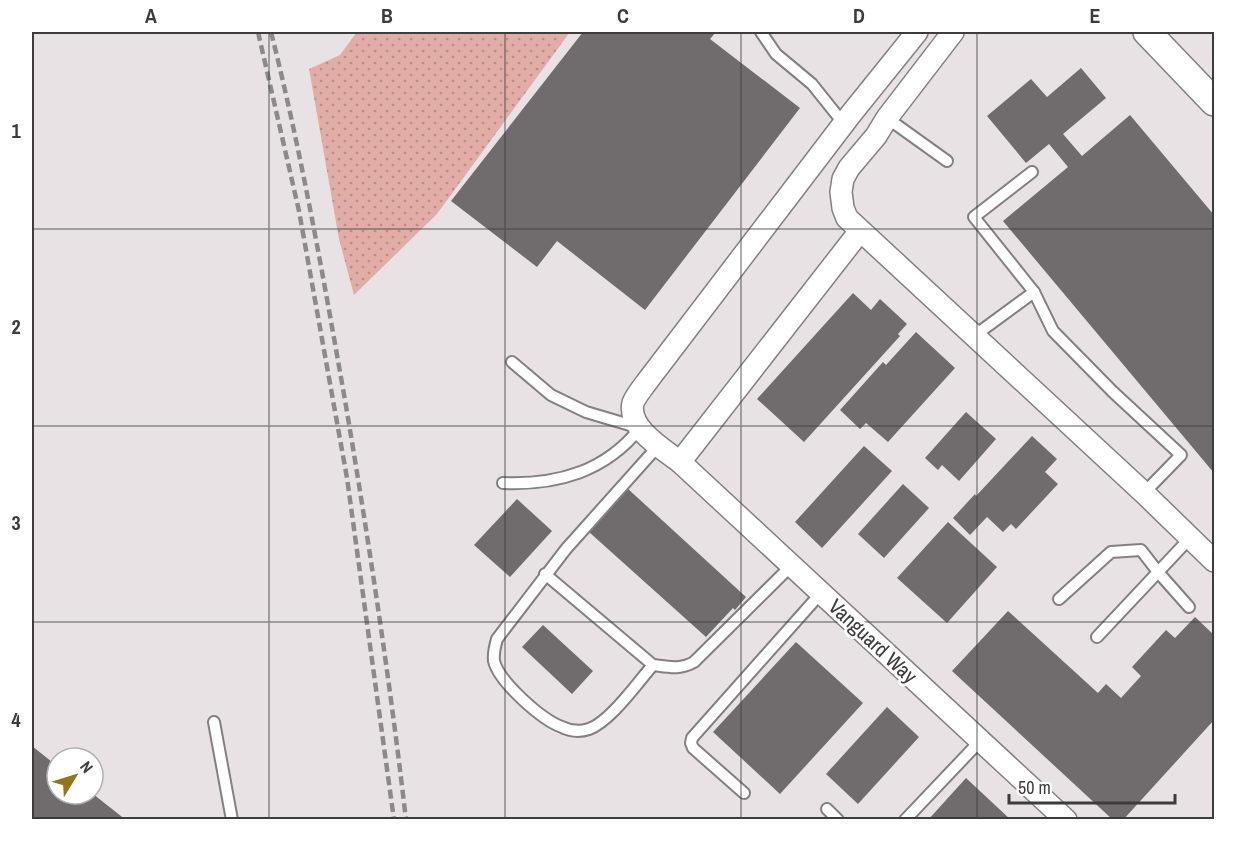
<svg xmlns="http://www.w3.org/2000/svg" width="1246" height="851" viewBox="0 0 1246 851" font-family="'Archivo Narrow',sans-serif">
	<defs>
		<pattern id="grass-dots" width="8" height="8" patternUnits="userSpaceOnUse" patternTransform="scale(1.5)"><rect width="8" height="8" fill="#e2ada6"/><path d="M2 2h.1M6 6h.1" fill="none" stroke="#b88e88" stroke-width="1.8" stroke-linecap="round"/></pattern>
	</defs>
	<rect width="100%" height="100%" fill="#e8e2e5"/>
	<path fill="url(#grass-dots)" d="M357,32h213l-133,182 -83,81 -15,-56 -30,-170 31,-14z"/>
	<g fill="#706b6c">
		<path d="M583,32h133l-6,7 90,69 -155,202 -88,-69 -20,26 -86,-66z"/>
		<path d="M1081,68l25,30 -43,36 19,22 48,-41 84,100v258l-211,-252 65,-54 -19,-23 -23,19 -39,-47 44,-37 16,18z"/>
		<path d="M853,293l18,17 9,-11 27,25 -9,10 2,2 -96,106 -47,-43z"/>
		<path d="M916,332l39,36 -67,74 -22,-19 -6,6 -20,-19 43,-48 3,3z"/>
		<path d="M966,412l30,27 -37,42 -17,-16 -4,5 -13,-12z"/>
		<path d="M1032,436l25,23 -12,13 13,12 -42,45 -5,-5 -8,8 -16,-15 -17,18 -17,-17 22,-24 1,2z"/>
		<path d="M864,446l28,25 -70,77 -27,-26z"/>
		<path d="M903,484l26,24 -45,50 -26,-24z"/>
		<path d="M627,488l119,109 -11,13 -2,-2 -27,29 -117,-105z"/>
		<path d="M517,499l35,32 -42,46 -36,-32z"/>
		<path d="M948,522l49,45 -50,56 -50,-45z"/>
		<path d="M1008,611l90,82 8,-9 15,14 20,-22 -9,-9 34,-37 9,8 20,-21 19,18v85l-91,100h-10l-161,-149z"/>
		<path d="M543,625l50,46 -21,23 -50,-47z"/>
		<path d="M796,642l67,61 -83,91 -67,-62z"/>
		<path d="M887,707l32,30 -61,67 -32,-30z"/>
		<path d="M32,746l25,20v28h36l33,26h-94z"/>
		<path d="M966,778l45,42h-83z"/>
	</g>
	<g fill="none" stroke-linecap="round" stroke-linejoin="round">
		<g stroke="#847f82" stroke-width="14">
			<g id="service">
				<path d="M761,32l15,22 36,30 32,40"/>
				<path d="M887,118l60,43"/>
				<path d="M1034,292l19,39 60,61 68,63 -37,38"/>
				<path d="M974,336l60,-44 -60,-75 58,-45"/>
				<path d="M503,483c54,2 102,-11 137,-55l-54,-16 -35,-17 -39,-33"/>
				<path d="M545,574l108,91c16,2 27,5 41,-3l97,-96"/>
				<path d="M1059,599l52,-47 30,-2 17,22 31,35"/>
				<path d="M1097,637l94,-100"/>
				<path d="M653,665c-15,17 -43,57 -64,64 -9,3 -19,2 -27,-2 -20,-7 -63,-45 -68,-66 -1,-8 1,-15 3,-22l69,-90 93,-104"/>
				<path d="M214,722l18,98"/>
				<path d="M744,793l-51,-45 -2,-5 1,-5 129,-145"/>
				<path d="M827,809l11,11"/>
				<path d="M905,820l76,-80"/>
			</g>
		</g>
		<g stroke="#847f82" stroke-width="24">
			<g id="minor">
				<path d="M917,32l-66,82 -202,265c-5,7 -13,16 -16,24 -6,25 30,46 47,59l386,358"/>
				<path d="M953,32l-66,86 -11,18 -27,32 -6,11 -2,13 2,16 4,10 297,275 70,68"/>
				<path d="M680,462l180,-231"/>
			</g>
		</g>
		<g stroke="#847f82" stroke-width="30">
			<path id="tertiary" d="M1147,32l67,70"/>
		</g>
		<use href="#service" stroke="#fff" stroke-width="10"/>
		<use href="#minor" stroke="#fff" stroke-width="21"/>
		<use href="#tertiary" stroke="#fff" stroke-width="27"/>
		<g stroke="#8c898b" stroke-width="4.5" stroke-dasharray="9 4.5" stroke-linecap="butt">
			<path d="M258,32l41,179 48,267 47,342"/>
			<path d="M271,32c31,123 53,249 75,374 23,137 44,275 60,414"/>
		</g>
	</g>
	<path fill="none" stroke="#3d3b3c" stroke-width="1.5" stroke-opacity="0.55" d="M269,32v788M505,32v788M741,32v788M977,32v788M32,229h1182M32,426h1182M32,622h1182"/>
	<g text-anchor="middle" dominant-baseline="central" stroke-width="6" stroke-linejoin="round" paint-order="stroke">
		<g font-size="21" fill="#3d3b3c" stroke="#fff">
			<text transform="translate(873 641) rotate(43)">Vanguard Way</text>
		</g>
	</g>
	<rect width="1246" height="851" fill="none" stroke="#ffffff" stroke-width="66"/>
	<g transform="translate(75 776) rotate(52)"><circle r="28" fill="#ffffff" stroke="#b1b1b1" stroke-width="1.5"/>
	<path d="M0-4.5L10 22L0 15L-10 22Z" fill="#92761c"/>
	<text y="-9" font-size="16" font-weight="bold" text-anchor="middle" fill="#3d3b3c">N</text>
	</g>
	<path d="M1009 794v9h166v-9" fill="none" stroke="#3d3b3c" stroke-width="3"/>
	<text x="1018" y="794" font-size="18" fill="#3d3b3c" stroke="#ffffff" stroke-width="4.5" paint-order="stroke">50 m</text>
	<rect x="33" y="33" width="1180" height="785" fill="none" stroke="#3d3b3c" stroke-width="2"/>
	<g font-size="20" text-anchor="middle" font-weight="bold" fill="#3d3b3c">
		<text x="151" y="23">A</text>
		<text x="387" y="23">B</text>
		<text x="623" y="23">C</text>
		<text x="859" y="23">D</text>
		<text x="1095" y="23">E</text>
		<text x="16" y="138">1</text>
		<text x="16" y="334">2</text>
		<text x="16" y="530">3</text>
		<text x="16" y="727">4</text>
	</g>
</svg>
